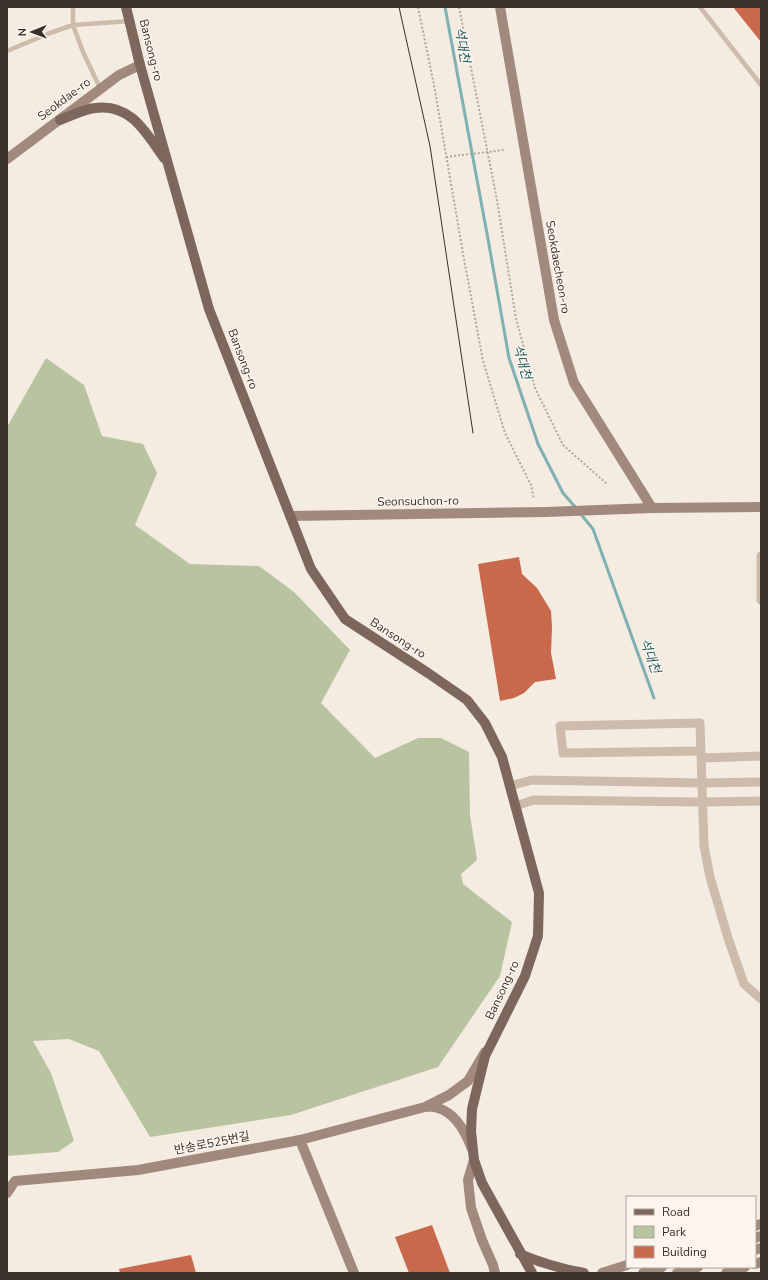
<svg xmlns="http://www.w3.org/2000/svg" width="768" height="1280" viewBox="0 0 768 1280" font-family="'Nunito Sans','Noto Sans KR',sans-serif">
	<rect width="100%" height="100%" fill="#f4ebe1"/>
	<path fill="#b8c4a0" d="M46,358l38,27 18,51 41,8 14,29 -22,52 55,39 69,2 35,26 56,58 -29,53 54,55 43,-20h23l28,14 1,63 7,45 -16,14 2,10 49,38 -12,54 -62,91 -147,48 -141,22 -51,-86 -30,-12 -36,2 18,32 23,68 -16,11 -51,4v-729z"/>
	<g fill="none" stroke-linecap="round" stroke-linejoin="round">
		<g stroke="#7fb0b2" stroke-width="3">
			<path d="M445,7l43,232 21,119 29,86 25,49 13,15"/>
			<path d="M579,512l14,17 61,169"/>
		</g>
	</g>
	<g fill="#c8694b">
		<path d="M733,7h28v35z"/>
		<path d="M519,557l3,17 15,14 14,23 1,16 -1,26 5,26 -21,3 -11,11 -10,5 -14,3 -22,-137z"/>
		<path d="M432,1225l18,48h-41l-14,-36z"/>
		<path d="M191,1255l5,18h-76l-1,-4z"/>
	</g>
	<g fill="none" stroke-linecap="round" stroke-linejoin="round">
		<g stroke="#b9a596" stroke-width="2" stroke-dasharray="2 2" stroke-linecap="butt">
			<path d="M418,7l16,78 30,174 19,102 22,72 26,52 3,14"/>
			<path d="M459,7l38,193 19,119 19,69 28,57 44,39"/>
			<path d="M446,157l58,-7"/>
		</g>
		<g stroke="#cdbbac" stroke-width="4.5">
			<path d="M73,7v18l10,27 17,36"/>
			<path d="M700,7l61,78"/>
			<path d="M7,51l43,-18 23,-8 57,-4"/>
		</g>
		<g stroke="#cdbbac" stroke-width="9">
			<path d="M761,556v44"/>
			<path d="M701,751l-138,2 -3,-27 140,-3 4,123 6,31 18,61 16,46 17,15"/>
			<path d="M702,758l59,-2"/>
			<path d="M510,786l22,-6 171,3 58,-1"/>
			<path d="M515,806l19,-6 169,2 58,-1"/>
		</g>
		<g stroke="#a18a7d" stroke-width="10">
			<path d="M500,7l54,313 20,63 78,125"/>
			<path d="M7,159l112,-84 21,-10"/>
			<path d="M290,516l256,-4 106,-4 109,-1"/>
			<path d="M427,1106l22,-11 19,-14 17,-29"/>
			<path d="M300,1140l54,133"/>
			<path d="M474,1160l-6,20 3,28 11,32 11,25 2,8"/>
			<path d="M7,1193l8,-12 123,-11 162,-30 125,-33c4,0 9,-1 13,1 17,5 28,25 34,41"/>
			<path d="M755,1226l6,-2"/>
			<path d="M755,1238l6,-2"/>
			<path d="M755,1250l6,-2"/>
			<path d="M755,1264l6,-2"/>
			<path d="M602,1273l25,-8"/>
			<path d="M643,1273l19,-6"/>
			<path d="M677,1273l21,-6"/>
			<path d="M726,1273l19,-6"/>
		</g>
		<g stroke="#7d675c" stroke-width="10">
			<path d="M126,7l14,58 69,244 102,260 34,50 83,54 39,27 18,23 17,34 37,136 -1,43 -13,40 -40,80 -13,53 -1,22 3,29 8,23 50,90"/>
			<path d="M60,120c11,-4 24,-11 35,-12 36,-5 51,25 69,50"/>
			<path d="M520,1254c21,9 42,15 64,19"/>
		</g>
		<path stroke="#3b302b" stroke-width="1" d="M399,7l31,139 43,287"/>
	</g>
	<g text-anchor="middle" dominant-baseline="central" stroke-width="3" stroke-linejoin="round" paint-order="stroke">
		<g font-size="12" fill="#3b302b" stroke="#fbf5ee">
			<text transform="translate(151 50) rotate(76)">Bansong-ro</text>
			<text transform="translate(64 99) rotate(-37)">Seokdae-ro</text>
			<text transform="translate(558 267) rotate(80)">Seokdaecheon-ro</text>
			<text transform="translate(243 359) rotate(69)">Bansong-ro</text>
			<text transform="translate(418 501) rotate(-1)">Seonsuchon-ro</text>
			<text transform="translate(398 638) rotate(33)">Bansong-ro</text>
			<text transform="translate(502 990) rotate(-65)">Bansong-ro</text>
			<text transform="translate(212 1143) rotate(-11)">반송로525번길</text>
		</g>
		<g font-size="13" font-style="italic" fill="#1f5a5e" stroke="#fbf5ee">
			<text transform="translate(462 45) rotate(80)">석대천</text>
			<text transform="translate(522 362) rotate(74)">석대천</text>
			<text transform="translate(650 656) rotate(70)">석대천</text>
		</g>
	</g>
	<rect width="768" height="1280" fill="none" stroke="#3b302b" stroke-width="16"/>
	<rect x="626" y="1196" width="130" height="72" fill="#fbf5ee" stroke="#aea6a0"/>
	<rect x="634" y="1209" width="20" height="6" fill="#7d675c" stroke="#aea6a0"/>
	<text x="662" y="1216" font-size="12" fill="#3b302b">Road</text>
	<rect x="634" y="1226" width="20" height="12" fill="#b8c4a0" stroke="#aea6a0"/>
	<text x="662" y="1236" font-size="12" fill="#3b302b">Park</text>
	<rect x="634" y="1246" width="20" height="12" fill="#c8694b" stroke="#aea6a0"/>
	<text x="662" y="1256" font-size="12" fill="#3b302b">Building</text>
	<g transform="translate(32 32) rotate(269)" stroke="#fbf5ee" stroke-width="3" paint-order="stroke">
	<path d="M0-3L7 15L0 10L-7 15Z" fill="#3b302b"/>
	<text y="-6" font-size="11" font-weight="bold" text-anchor="middle" fill="#3b302b">N</text>
	</g>
</svg>
